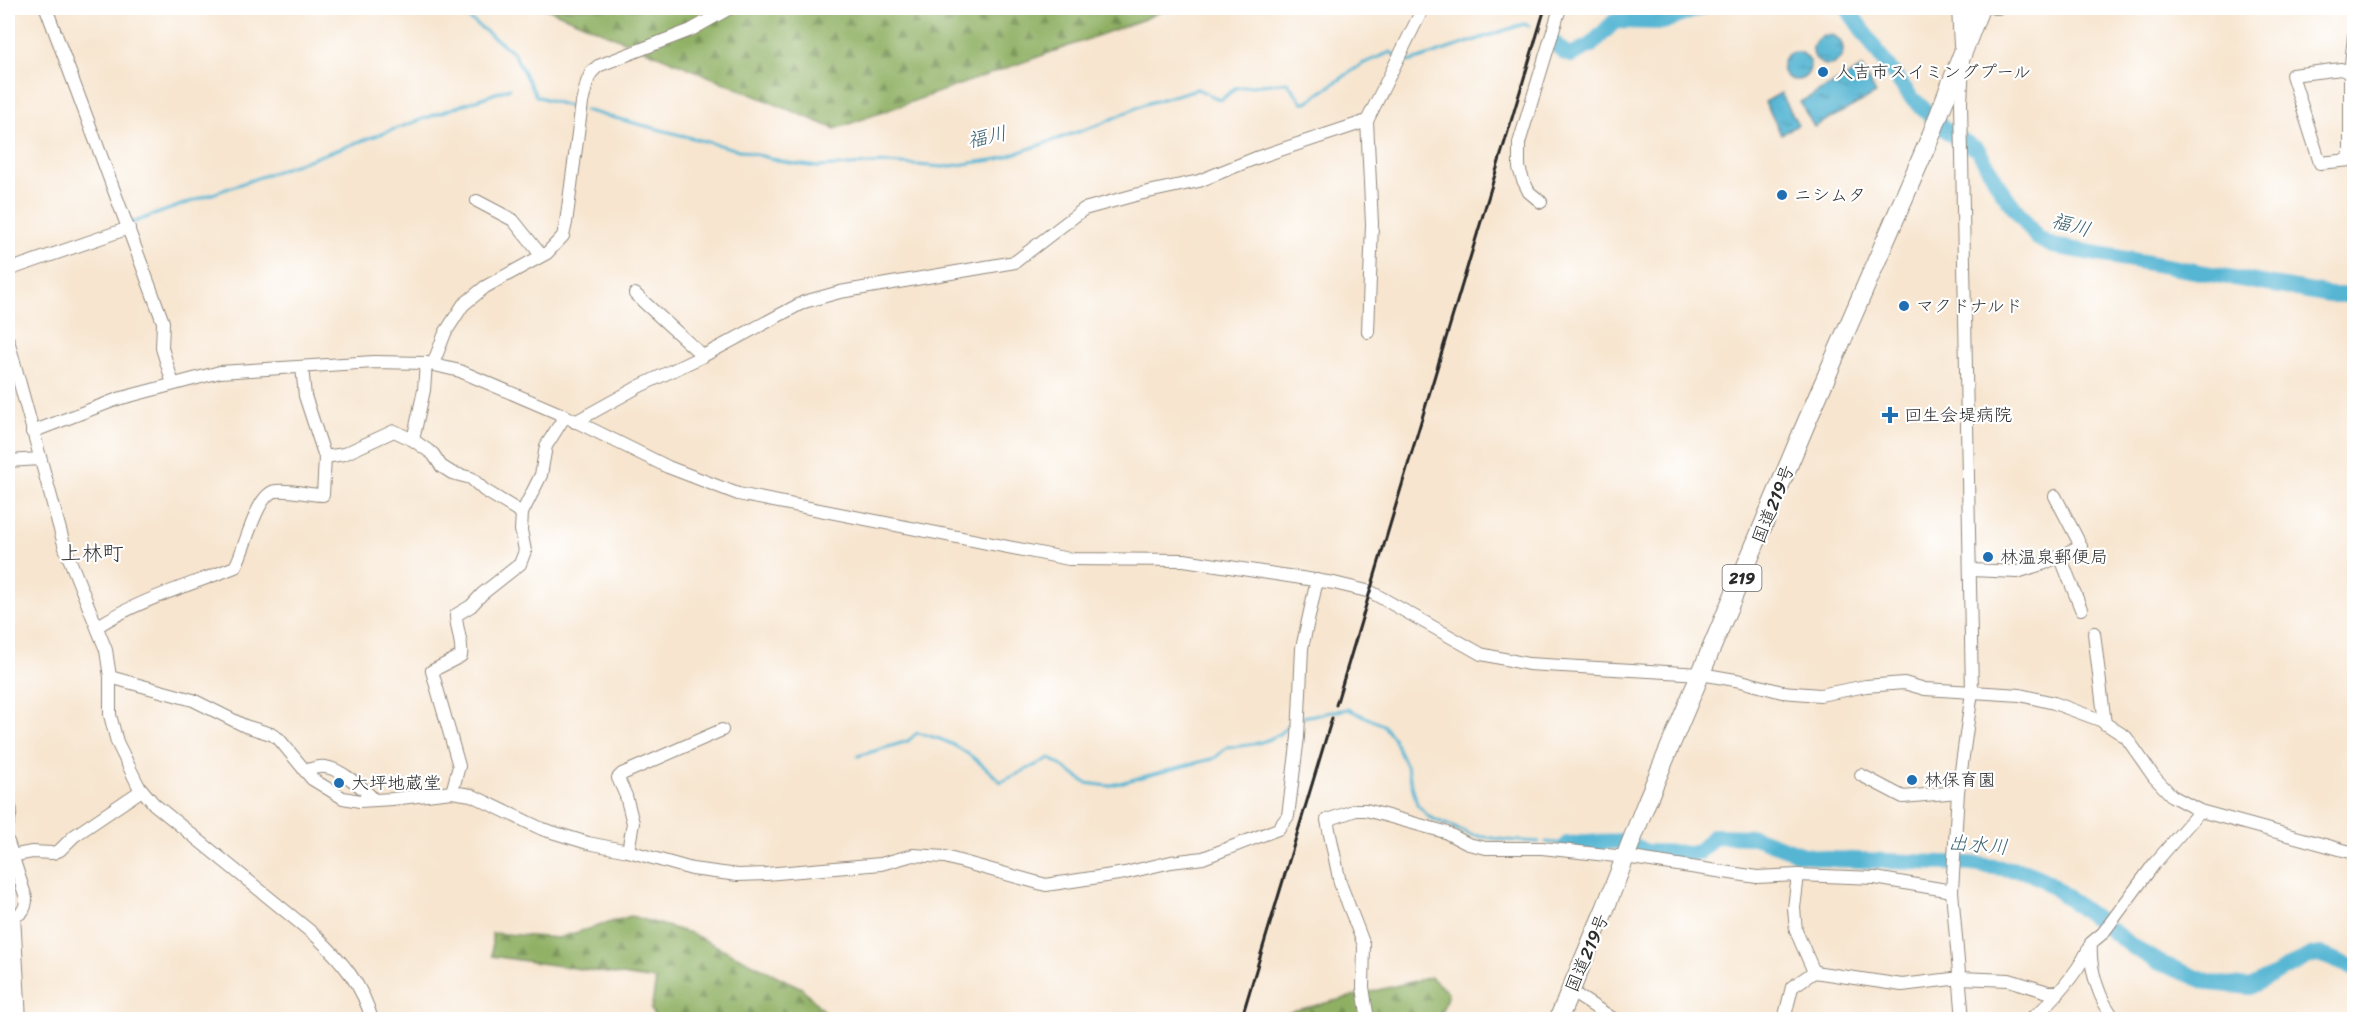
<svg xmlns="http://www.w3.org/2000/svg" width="2362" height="1027" viewBox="0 0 2362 1027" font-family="Sriracha,'Klee One',sans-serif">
	<defs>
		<pattern id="forest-firs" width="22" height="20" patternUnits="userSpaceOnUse" patternTransform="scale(1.5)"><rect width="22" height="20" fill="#8fb064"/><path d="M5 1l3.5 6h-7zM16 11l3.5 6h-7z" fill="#758f53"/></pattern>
		<pattern id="water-ripples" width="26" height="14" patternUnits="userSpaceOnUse" patternTransform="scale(1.5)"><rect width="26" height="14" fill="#54b5d3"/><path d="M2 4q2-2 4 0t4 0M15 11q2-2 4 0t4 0" fill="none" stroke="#4693ab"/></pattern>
	</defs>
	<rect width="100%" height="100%" fill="#fff"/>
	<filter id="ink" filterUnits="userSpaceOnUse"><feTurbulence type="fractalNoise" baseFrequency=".0167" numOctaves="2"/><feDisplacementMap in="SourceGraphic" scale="12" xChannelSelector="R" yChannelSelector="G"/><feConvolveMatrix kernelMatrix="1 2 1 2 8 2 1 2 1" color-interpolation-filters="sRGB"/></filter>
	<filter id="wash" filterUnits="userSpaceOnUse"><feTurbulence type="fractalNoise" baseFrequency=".008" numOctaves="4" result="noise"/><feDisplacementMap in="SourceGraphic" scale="24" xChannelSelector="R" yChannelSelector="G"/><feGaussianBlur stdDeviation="1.35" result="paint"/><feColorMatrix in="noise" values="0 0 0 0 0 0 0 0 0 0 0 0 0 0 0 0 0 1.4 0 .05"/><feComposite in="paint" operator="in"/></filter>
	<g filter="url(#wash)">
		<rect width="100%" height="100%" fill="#f7e5cf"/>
		<g fill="url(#forest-firs)" stroke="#5d6e48" stroke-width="1.5">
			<path d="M545,8h624l-27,12 -307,109z"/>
			<path d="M631,916l59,17 112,55 29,31h-175l-5,-9 5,-30 -164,-24v-23l66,5z"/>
			<path d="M1431,977l17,16 -8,26 -167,1 20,-9z"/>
		</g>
		<g fill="url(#water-ripples)" stroke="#40707f" stroke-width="1.5">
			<circle cx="1828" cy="50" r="15"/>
			<circle cx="1796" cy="66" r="14"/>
			<path d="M1862,68l14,26 -62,33 -14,-25z"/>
			<path d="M1781,93l17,32 -17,9 -16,-32z"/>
		</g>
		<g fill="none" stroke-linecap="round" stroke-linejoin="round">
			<g stroke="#54b5d3" stroke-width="3">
				<path d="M455,8l58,44 23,44 42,13"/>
				<path d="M1399,60l4,3 9,-2 112,-37 5,2"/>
				<path d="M584,110l205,53 28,4 70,-4 57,4 55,-8 102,-35 44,-20 52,-15 24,11 14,-12 52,-6 15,20h5l55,-38 29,-12 4,4"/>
				<path d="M131,223l379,-135"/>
				<path d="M1303,717l45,-8 35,16 10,13 15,32 9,34 12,13 42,18 35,5 33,2"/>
				<path d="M858,756l50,-15 9,-8c36,6 58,24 84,49l49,-24 36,25 22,3 107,-28 12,-11c19,-1 36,-3 52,-13 7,-4 9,-13 17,-16"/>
				<path d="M1546,842l21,2"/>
			</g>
			<g stroke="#54b5d3" stroke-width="16">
				<path d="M1847,8l36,52 28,37 38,36 29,17 24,41 35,47 16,8 277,49h24"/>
				<path d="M1554,43l11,10 6,2 20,-10 24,-24 48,1 36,-14"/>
				<path d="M1567,844l57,-3 22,11 52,1 16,-17 40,1 47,17 27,5 143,5 54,7 19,9 92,69 22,13 52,21 40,4 59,-31 11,-2 34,14"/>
			</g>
		</g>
	</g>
	<g filter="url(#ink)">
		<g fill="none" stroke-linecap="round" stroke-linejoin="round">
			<g stroke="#91887d" stroke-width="14">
				<g id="minor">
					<path d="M46,8l117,314 -1,26 11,36"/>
					<path d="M1994,8h4"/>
					<path d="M2354,36l-4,38v86l-30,3 -28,-88 49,-6 13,6"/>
					<path d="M1963,63l-2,39 11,590 -14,100 -6,99 11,129"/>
					<path d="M477,201l36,19 28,35"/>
					<path d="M1541,202l-12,-10 -6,-12 -4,-12v-25l41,-135"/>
					<path d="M8,270l121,-42"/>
					<path d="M635,294l68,62"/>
					<path d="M1368,332l4,-108 -5,-103 56,-113"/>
					<path d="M8,340l57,208 41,102 4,27v38l7,27 21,43 16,19 162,132c25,24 47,49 56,84"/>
					<path d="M433,364l12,-31 18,-28 22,-18 62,-34 16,-17 3,-13 16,-120 5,-21 4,-9 7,-7 93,-36 39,-22"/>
					<path d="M575,422l65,-36 63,-30 101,-54 36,-10 175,-30 69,-53 55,-15 60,-13 57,-23 111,-37"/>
					<path d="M32,432l86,-33 102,-27 154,-10 52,1 34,8 105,45 103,51 70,27 331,65 115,1 150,23 37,9 110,62 47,10 173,10 40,7 41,11 38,3 46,-9 38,-3 21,6 95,6 34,8 46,17 26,17 28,40 18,19 28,15 154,42"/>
					<path d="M413,440l11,-50 2,-27"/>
					<path d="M325,457l19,-3 50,-23 19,9 20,14 8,12 11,7 19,5 13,12 38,23"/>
					<path d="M8,461l32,-2"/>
					<path d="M2060,556l21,53"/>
					<path d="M1971,570l46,2 28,-9 36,-17 -26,-50"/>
					<path d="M98,626c43,-27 90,-40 137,-59 10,-16 21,-74 41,-76 15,-2 32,4 47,4l2,-38 -20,-61 -3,-29"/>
					<path d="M2094,633l11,91"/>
					<path d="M110,677l83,23 52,26 26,8 8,5 33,40 31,19 17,3 32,-2 60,-7 19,3 71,34 46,14 40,8 64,18 46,6 28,-1 115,-10 32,-9 32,2 101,28 79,-12 46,-11 32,-4 75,-29 10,-13 10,-79 4,-89 15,-68"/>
					<path d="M305,771c6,-2 14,-5 20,-4 14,1 40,22 49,33"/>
					<path d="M1861,775l42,22 55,-5"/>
					<path d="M452,792l7,-26 -27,-95 29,-15c2,-14 -5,-27 -5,-41l15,-9 11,-12 38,-30 5,-13 -4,-21 1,-17 19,-38 5,-29 19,-30"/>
					<path d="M8,802l3,9 -3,12"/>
					<path d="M8,842l18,56c0,14 -6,17 -18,20"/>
					<path d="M628,851l5,-28 -7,-27 -8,-18 4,-4 100,-44"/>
					<path d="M11,856l21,-4 21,1 7,-3 14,-14 68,-46"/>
					<path d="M14,916l6,104"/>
					<path d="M1814,972l88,13 58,-7 49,2 39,12h10"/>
					<path d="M1570,991l45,29"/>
					<path d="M1368,1020l-5,-33 1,-42 -24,-62 -13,-63 29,-10h10l79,22 23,12 18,4h56l83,9 132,20 41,-2 77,3 77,13"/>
					<path d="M1784,1020l8,-33 22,-15 -18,-41 -2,-23 4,-33"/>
					<path d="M2028,1020c20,-11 51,-50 60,-70"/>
					<path d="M2116,1020c-17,-19 -27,-52 -25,-77l12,-10 51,-69 46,-53"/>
				</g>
			</g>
			<g stroke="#91887d" stroke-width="20">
				<g id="highway">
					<path d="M1961,8l2,37"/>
					<path d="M1558,1020l47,-111 40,-103 159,-378 126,-290 50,-130"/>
				</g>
			</g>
			<use href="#minor" stroke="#fff" stroke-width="12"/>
			<use href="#highway" stroke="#fff" stroke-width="18"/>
			<g stroke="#2b2b2b" stroke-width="3">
				<path d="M1336,705l209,-697"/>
				<path d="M1241,1020l91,-302"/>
			</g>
		</g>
	</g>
	<g fill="#1f6fb2" stroke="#fff" stroke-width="2">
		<circle cx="1823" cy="72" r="6"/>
		<circle cx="1782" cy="195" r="6"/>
		<circle cx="1904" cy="306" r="6"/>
		<path d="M1887 406h6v6h6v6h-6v6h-6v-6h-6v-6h6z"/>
		<circle cx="1988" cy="557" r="6"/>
		<circle cx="1912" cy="780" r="6"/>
		<circle cx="339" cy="783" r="6"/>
	</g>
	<g text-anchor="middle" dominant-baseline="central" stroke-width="4.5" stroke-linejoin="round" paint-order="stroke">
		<rect fill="#fff" stroke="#6b6b6b" stroke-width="1.5" x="1722.5" y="565" width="39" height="26" rx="4.5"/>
		<g font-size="16" font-weight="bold" fill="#2b2b2b">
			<text x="1742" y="578">219</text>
		</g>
		<g font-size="18" fill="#2b2b2b" stroke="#fff" text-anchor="start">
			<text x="1835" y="72">人吉市スイミングプール</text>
			<text x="1794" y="195">ニシムタ</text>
			<text x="1916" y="306">マクドナルド</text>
			<text x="1904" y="415">回生会堤病院</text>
			<text x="2000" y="557">林温泉郵便局</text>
			<text x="1924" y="780">林保育園</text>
			<text x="351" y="783">大坪地蔵堂</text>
		</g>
		<g font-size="18" fill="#2b2b2b" stroke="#fff">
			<text transform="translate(1773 504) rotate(-68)">国道219号</text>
			<text transform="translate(1587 953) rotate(-67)">国道219号</text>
		</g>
		<g font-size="20" font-style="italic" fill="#3b626e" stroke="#fff">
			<text transform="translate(987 137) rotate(-12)">福川</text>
			<text transform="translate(2071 225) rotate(16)">福川</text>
			<text transform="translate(1978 845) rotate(5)">出水川</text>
		</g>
		<g font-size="21" fill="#2b2b2b" stroke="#fff">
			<text x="92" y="553">上林町</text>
		</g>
	</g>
	<rect width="2362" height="1027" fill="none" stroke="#fff" stroke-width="30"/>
</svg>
